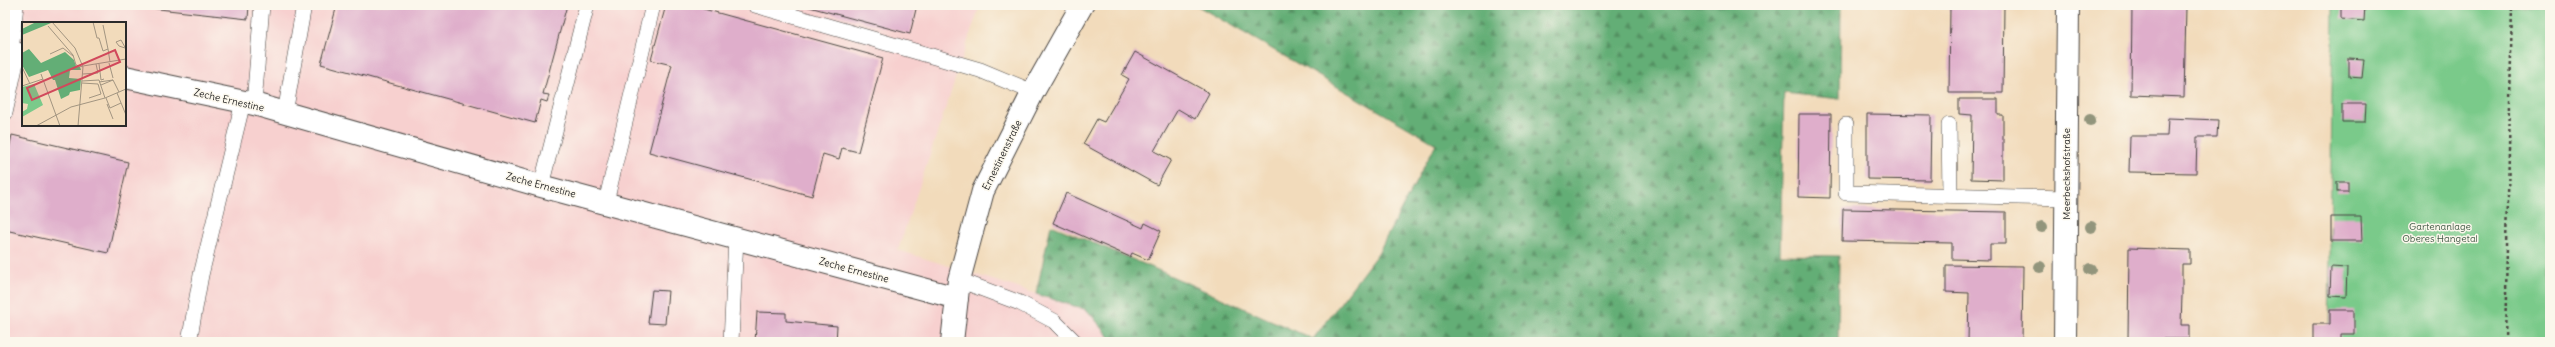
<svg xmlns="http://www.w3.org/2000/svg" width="2555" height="347" viewBox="0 0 2555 347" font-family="Delius,sans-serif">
	<defs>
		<pattern id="forest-firs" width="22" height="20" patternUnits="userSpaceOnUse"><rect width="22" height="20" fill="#63ae76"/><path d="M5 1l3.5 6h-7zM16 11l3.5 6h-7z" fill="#528e61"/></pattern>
	</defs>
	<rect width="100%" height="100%" fill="#fbf7ec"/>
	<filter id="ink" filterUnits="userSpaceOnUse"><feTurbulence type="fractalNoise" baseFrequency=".025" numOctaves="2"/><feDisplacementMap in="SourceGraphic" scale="8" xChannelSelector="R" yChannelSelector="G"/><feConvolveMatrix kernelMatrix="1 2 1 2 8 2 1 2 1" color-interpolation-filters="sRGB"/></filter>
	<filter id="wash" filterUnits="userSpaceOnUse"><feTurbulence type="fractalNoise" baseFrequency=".012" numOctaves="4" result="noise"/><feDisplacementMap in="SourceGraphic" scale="16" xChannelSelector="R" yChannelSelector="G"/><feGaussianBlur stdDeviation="0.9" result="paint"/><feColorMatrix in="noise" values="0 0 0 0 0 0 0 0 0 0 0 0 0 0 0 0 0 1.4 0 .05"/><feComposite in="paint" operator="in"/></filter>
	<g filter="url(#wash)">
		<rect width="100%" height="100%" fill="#f2dbbb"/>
		<path fill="#f7d0cf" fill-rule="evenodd" d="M5,5h975l-82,245 189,60 27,32h-1109zM23,23h102v102h-102z"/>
		<path fill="url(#forest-firs)" stroke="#476c50" d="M1196,5h645l-1,94 -56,-6 -4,162 59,1 -1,86h-724l-27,-32 -51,-16 15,-69 100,42 162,72 65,-86 58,-109z"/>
		<path fill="#7aca8a" stroke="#527a5a" d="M2333,5h217v337h-221z"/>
		<g id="blocks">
			<g fill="#dfaecb">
				<path d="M123,5h126l-1,14z"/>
				<path d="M337,5h230l-24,89 6,1 -2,7 -6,-2 -6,23 -214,-59z"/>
				<path d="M666,5h23l194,53 -25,94 -16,-4 -3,11 -16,-5 -11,42 -163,-44 23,-87 -21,-5z"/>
				<path d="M802,5h115l-7,29z"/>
				<path d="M1950,5h54l-1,88h-54z"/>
				<path d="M2341,5h24l-1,16 -23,-2z"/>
				<path d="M2132,6l54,1 -2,90 -53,-2z"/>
				<path d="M1135,52l74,41 -14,26 -17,-10 -24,42 17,9 -14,25 -74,-41 14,-25 7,3 25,-43 -7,-4z"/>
				<path d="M2349,58l15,1 -2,19 -13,-1z"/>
				<path d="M1959,99h39v16h5v65l-32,-1 1,-64 -13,-1z"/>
				<path d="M2342,104h24l-1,18h-23z"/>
				<path d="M1799,114h32l-1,84 -32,-1z"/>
				<path d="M1867,114l64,1 -1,65 -63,-1z"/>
				<path d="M2168,118l50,2 -1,17h-20l-1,36 -67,-1 1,-36h37z"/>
				<path d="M12,135l116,27 -20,91 -103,-23v-62z"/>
				<rect x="2337" y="182" width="11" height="10"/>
				<path d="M1066,193l77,35 2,-5 16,8 -13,29 -16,-7 -2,4 -77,-34z"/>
				<path d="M1843,209l163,3v32h-16v16l-38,-1v-16l-110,-2z"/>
				<path d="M2331,217h30l1,24h-31z"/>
				<path d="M2129,248l61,2v14h-8v31l-1,30h8v14h-61z"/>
				<path d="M1946,265l77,1 -1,76h-54l1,-49 -23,-1z"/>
				<path d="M2331,267l16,1 -1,29 -16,-1z"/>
				<path d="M652,290l16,1 -3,33 -17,-1z"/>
				<path d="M2330,310h24v24h-13v8h-28v-18h17z"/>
				<path d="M757,312l29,1v8l51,5 -1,16h-81z"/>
			</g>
		</g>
	</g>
	<g filter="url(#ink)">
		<use href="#blocks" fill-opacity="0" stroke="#494541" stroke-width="1"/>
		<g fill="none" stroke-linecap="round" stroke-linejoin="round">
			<g stroke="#494541" stroke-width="16">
				<g id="service">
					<path d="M755,5l225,65 53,22"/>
					<path d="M11,52l5,-47"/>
					<path d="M254,104l8,-99"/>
					<path d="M5,113l13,-59"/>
					<path d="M285,113l19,-108"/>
					<path d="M1846,125v68l220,5"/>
					<path d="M1949,125l1,70"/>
					<path d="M541,186l46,-181"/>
					<path d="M606,202l47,-197"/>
					<path d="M959,280l61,23 34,18 21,21"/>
					<path d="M189,342l12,-67 42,-173"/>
					<path d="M731,342l5,-104"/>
				</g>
			</g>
			<g stroke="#494541" stroke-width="24">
				<g id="minor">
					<path d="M5,51l18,4"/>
					<path d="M125,77l129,27 287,82 416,112"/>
					<path d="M2065,342l3,-337"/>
				</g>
			</g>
			<g stroke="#494541" stroke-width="24">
				<path id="secondary" d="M952,342l7,-62 24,-89 50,-99 49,-87"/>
			</g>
			<path stroke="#494541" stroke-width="2.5" stroke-dasharray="3 3" stroke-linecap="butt" d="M2505,342l7,-337"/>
			<use href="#service" stroke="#fff" stroke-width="15"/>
			<use href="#minor" stroke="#fff" stroke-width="22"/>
			<use href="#secondary" stroke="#fff" stroke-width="22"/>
		</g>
		<g fill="#92957c">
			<circle cx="2090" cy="120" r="6"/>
			<circle cx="2042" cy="227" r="6"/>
			<circle cx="2091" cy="227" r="6"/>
			<circle cx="2040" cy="267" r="6"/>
			<circle cx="2090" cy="269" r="6"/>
		</g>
	</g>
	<g text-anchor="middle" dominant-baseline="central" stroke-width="3" stroke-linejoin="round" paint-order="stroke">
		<g font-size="10" fill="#2b2b2b" stroke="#fbf7ec">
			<text transform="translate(229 100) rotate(13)">Zeche Ernestine</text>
			<text transform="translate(1002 155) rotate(-64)">Ernestinenstraße</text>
			<text transform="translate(2066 174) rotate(-90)">Meerbeckshofstraße</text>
			<text transform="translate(541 185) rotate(15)">Zeche Ernestine</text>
			<text transform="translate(854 270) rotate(15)">Zeche Ernestine</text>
		</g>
		<g font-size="10" fill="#435b48" stroke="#fbf7ec">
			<text x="2440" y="226">Gartenanlage<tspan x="2440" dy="12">Oberes Hangetal</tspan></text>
		</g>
	</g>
	<g transform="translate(22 22)">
		<rect width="104" height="104" fill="#f2dbbb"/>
		<path d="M14,0l15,1 -29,12v-6zM7,27l12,14 24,-11 9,8 2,6 4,1 1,3h-11l-1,8 12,1 -1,11 -10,2 -1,3 -8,4 -6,-19h-2l-5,-10 -19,7 -7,-12v-12z" fill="#63ae76"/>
		<path d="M12,62l9,21 -21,12v-5l5,-3 1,-5 -6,-1v-16z" fill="#7aca8a"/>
		<path fill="none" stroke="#a29581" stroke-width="1" d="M30,0l23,26 8,19 -5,59M71,0l4,16h2l4,13 5,-2 2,13M81,3l5,24M26,4l25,29 3,10 7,2M103,26l-6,-2 -3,-4 5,-2 5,9M28,32l13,-6 10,8M87,41l4,15M77,42l2,16 3,-1M61,44l43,-7M0,45l8,17M19,52l19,52M61,52l15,-1 -2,-9M60,59l17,-1 6,18M77,60l14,-2M60,61l16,1 3,10 -12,4M79,63l12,-5 6,12M0,64l21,-7M95,71l9,22M84,76l4,10 11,-5M85,82l6,15M14,104l35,-19 34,-9 21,-9"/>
		<path fill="#d1495b" fill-opacity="0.15" stroke="#d1495b" stroke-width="2" d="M93,28l5,12 -88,38 -5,-12z"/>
		<rect width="104" height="104" fill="none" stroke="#2b2b2b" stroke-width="2"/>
	</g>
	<rect width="2555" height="347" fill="none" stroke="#fbf7ec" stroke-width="20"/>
</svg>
